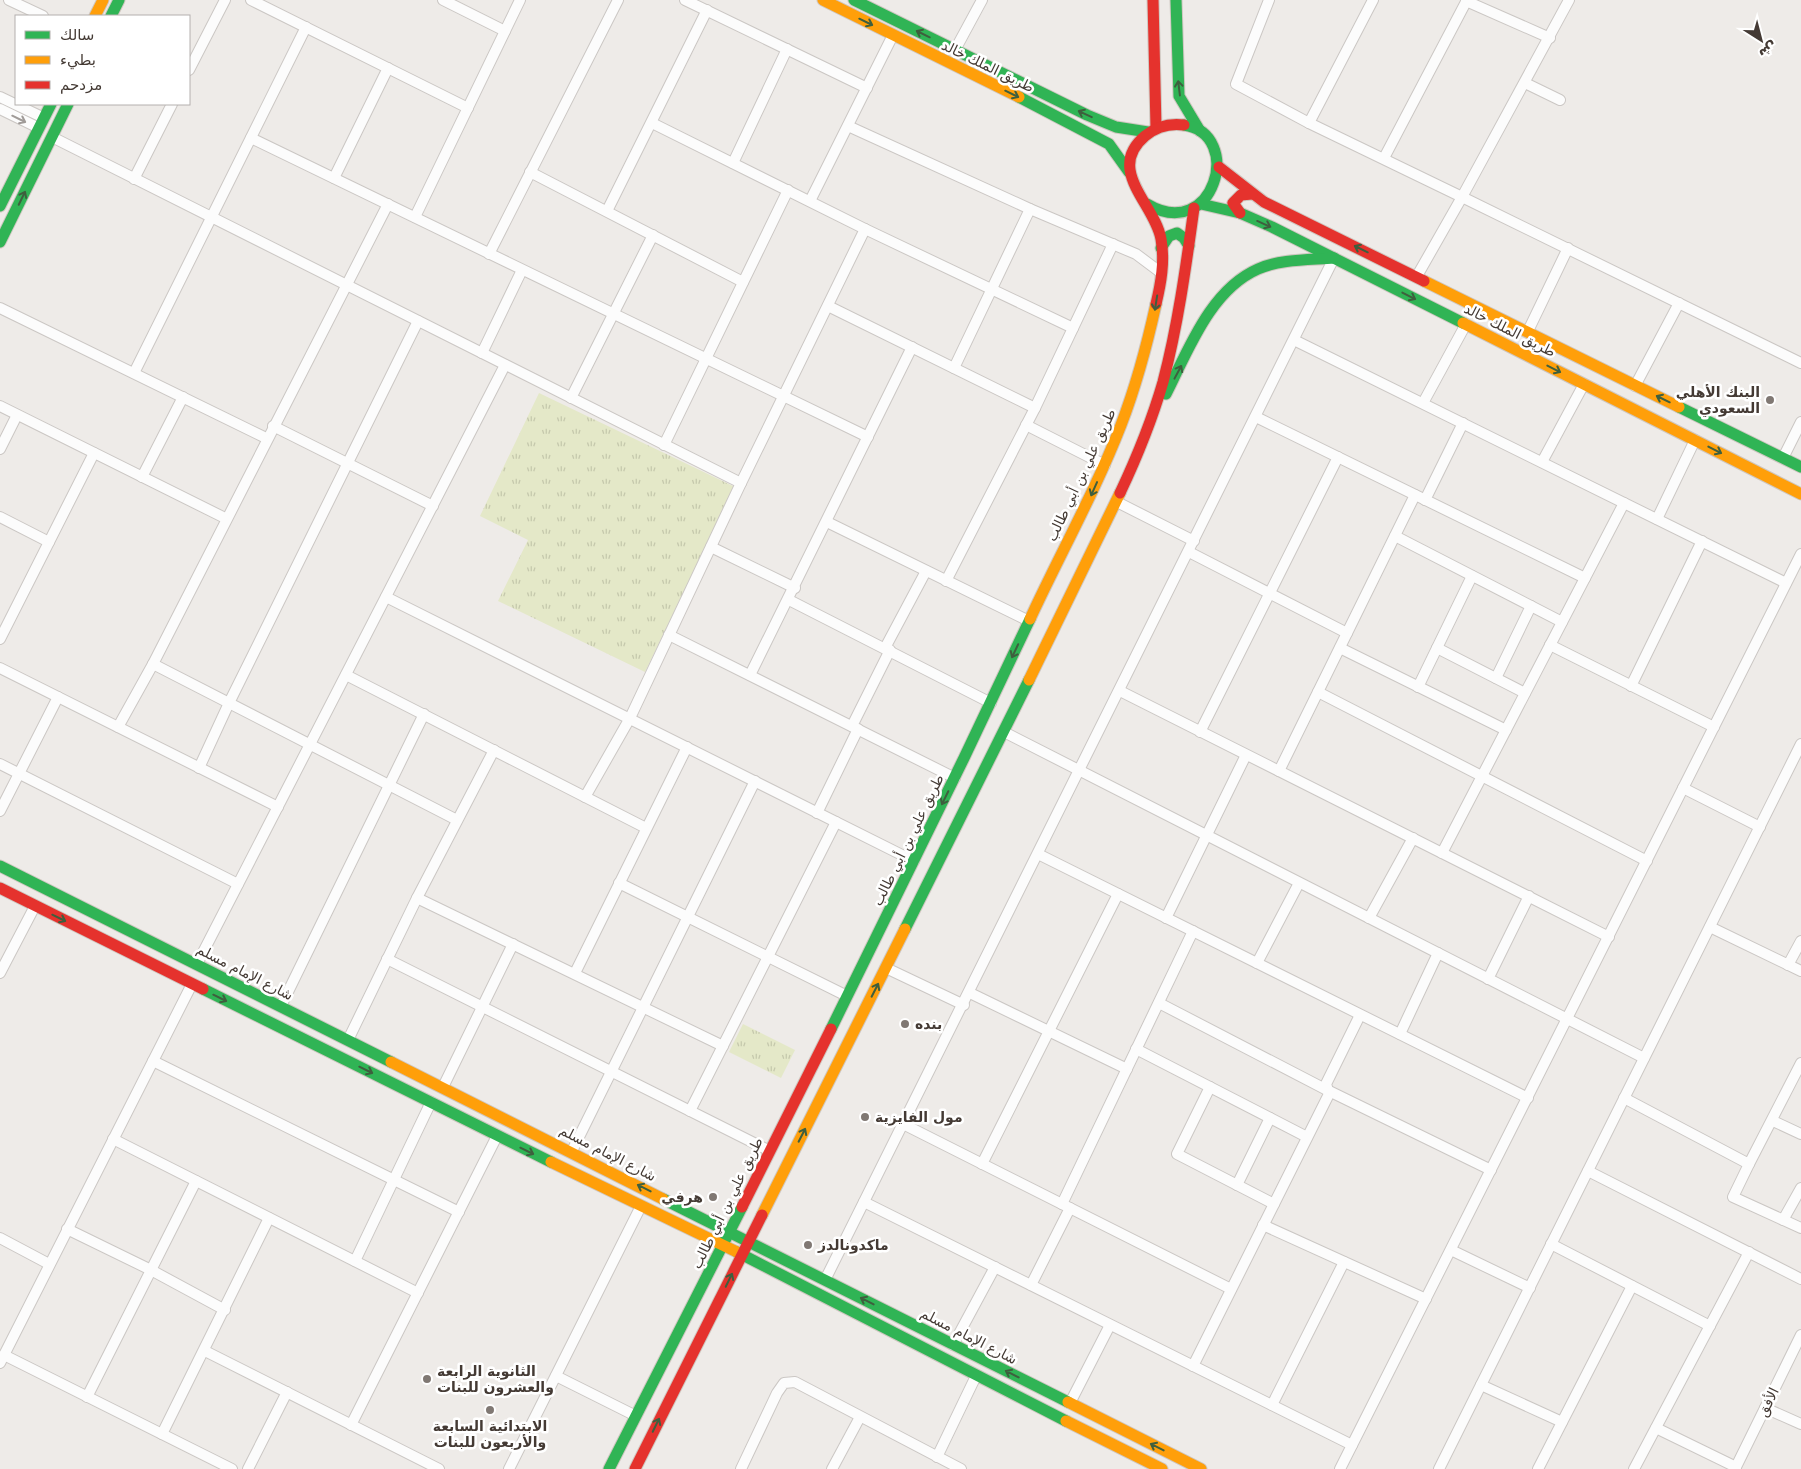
<svg xmlns="http://www.w3.org/2000/svg" width="1801" height="1469" viewBox="0 0 1801 1469" font-family="'DejaVu Sans','Noto Sans Arabic',sans-serif">
	<defs>
		<pattern id="grass-tufts" width="24" height="20" patternUnits="userSpaceOnUse" patternTransform="scale(1.25)"><rect width="24" height="20" fill="#e4e8c8"/><path d="M3 7l-1-3M5 7V3M7 7l1-3M15 17l-1-3M17 17v-4M19 17l1-3" fill="none" stroke="#c5c8ac"/></pattern>
	</defs>
	<rect width="100%" height="100%" fill="#eeebe8"/>
	<g fill="url(#grass-tufts)">
		<path d="M539,393l196,94 -90,185 -147,-71 30,-61 -48,-24z"/>
		<path d="M743,1024l52,26 -14,28 -52,-26z"/>
	</g>
	<g fill="none" stroke-linecap="round" stroke-linejoin="round">
		<g stroke="#cbc7c4" stroke-width="12">
			<g id="street">
				<path d="M9,0l34,16"/>
				<path d="M251,0l217,108"/>
				<path d="M443,0l62,31"/>
				<path d="M685,0l182,88"/>
				<path d="M1269,0l-33,84 73,39 153,74 107,-197"/>
				<path d="M1466,1l84,37"/>
				<path d="M955,50l27,-50"/>
				<path d="M189,70l36,-70"/>
				<path d="M1525,83l35,17"/>
				<path d="M0,97l44,21"/>
				<path d="M0,109l39,19"/>
				<path d="M652,123l213,106 208,99"/>
				<path d="M1309,123l64,-123"/>
				<path d="M848,126l182,83 106,45 24,18"/>
				<path d="M52,137l689,346"/>
				<path d="M251,138l617,299"/>
				<path d="M1384,158l83,-158"/>
				<path d="M733,163l54,-114"/>
				<path d="M530,172l213,110"/>
				<path d="M334,178l54,-110"/>
				<path d="M134,179l38,-75"/>
				<path d="M810,201l83,-166"/>
				<path d="M607,211l100,-201"/>
				<path d="M415,217l105,-217"/>
				<path d="M489,254l129,-254"/>
				<path d="M1417,276l45,-79 339,166"/>
				<path d="M828,306l207,102"/>
				<path d="M0,308l266,130"/>
				<path d="M1528,331l40,-83"/>
				<path d="M1294,340l492,243"/>
				<path d="M482,353l40,-83"/>
				<path d="M954,368l76,-159"/>
				<path d="M134,373l172,-346"/>
				<path d="M1635,386l44,-83"/>
				<path d="M571,398l82,-163"/>
				<path d="M1423,403l43,-79"/>
				<path d="M0,406l225,112"/>
				<path d="M1256,417l329,161"/>
				<path d="M1026,425l79,40"/>
				<path d="M273,426l160,80"/>
				<path d="M664,445l124,-255"/>
				<path d="M0,449l17,-34"/>
				<path d="M1783,458l18,-36"/>
				<path d="M1542,462l42,-78"/>
				<path d="M142,477l41,-80"/>
				<path d="M1425,500l38,-77"/>
				<path d="M1117,502l77,39"/>
				<path d="M0,517l49,25"/>
				<path d="M1657,519l38,-79"/>
				<path d="M827,522l202,99"/>
				<path d="M1395,536l167,86"/>
				<path d="M711,547l84,41"/>
				<path d="M1189,552l158,81"/>
				<path d="M946,581l89,-173 78,-164"/>
				<path d="M386,597l528,264"/>
				<path d="M789,600l202,103"/>
				<path d="M669,635l286,143"/>
				<path d="M0,639l94,-186"/>
				<path d="M1550,645l164,82"/>
				<path d="M885,648l41,-77"/>
				<path d="M1340,648l166,82"/>
				<path d="M1437,648l88,45"/>
				<path d="M153,664l304,156"/>
				<path d="M0,668l278,139"/>
				<path d="M346,675l300,153"/>
				<path d="M750,675l162,-328"/>
				<path d="M1496,678l35,-72"/>
				<path d="M1631,686l71,-145"/>
				<path d="M1418,687l54,-111"/>
				<path d="M1120,691l489,246"/>
				<path d="M1318,692l329,169"/>
				<path d="M852,726l38,-76"/>
				<path d="M118,727l35,-63 235,-460"/>
				<path d="M1004,732l640,326"/>
				<path d="M1200,732l138,-275"/>
				<path d="M0,764l238,120"/>
				<path d="M199,768l30,-65 189,-382"/>
				<path d="M1279,771l136,-276"/>
				<path d="M1683,788l77,39"/>
				<path d="M585,797l45,-79 111,-235 124,-254"/>
				<path d="M0,811l58,-114"/>
				<path d="M817,813l41,-84"/>
				<path d="M1442,853l182,-350"/>
				<path d="M1038,854l490,244"/>
				<path d="M619,883l228,113"/>
				<path d="M417,898l306,148"/>
				<path d="M1166,918l80,-163"/>
				<path d="M1369,918l44,-80"/>
				<path d="M1710,927l91,44"/>
				<path d="M387,959l383,192"/>
				<path d="M1257,963l42,-80"/>
				<path d="M197,964l308,-599"/>
				<path d="M1788,965l13,-24"/>
				<path d="M886,968l78,37"/>
				<path d="M0,973l35,-67"/>
				<path d="M575,973l112,-226"/>
				<path d="M1488,979l41,-83"/>
				<path d="M970,993l157,76"/>
				<path d="M1159,1003l168,87 164,80"/>
				<path d="M281,1006l143,-292"/>
				<path d="M1400,1034l38,-81"/>
				<path d="M348,1040l69,-142 77,-148"/>
				<path d="M1136,1049l171,88"/>
				<path d="M153,1061l306,151"/>
				<path d="M443,1087l70,-143"/>
				<path d="M1210,1087l-33,67 97,50"/>
				<path d="M1624,1098l125,66 52,-101"/>
				<path d="M690,1111l146,-289"/>
				<path d="M1773,1121l28,13"/>
				<path d="M903,1124l328,165"/>
				<path d="M113,1139l305,154"/>
				<path d="M572,1151l183,-370"/>
				<path d="M982,1164l136,-270"/>
				<path d="M1749,1164l-16,33 68,31"/>
				<path d="M1588,1171l213,108"/>
				<path d="M1237,1185l33,-67"/>
				<path d="M864,1202l488,243"/>
				<path d="M1062,1204l131,-273"/>
				<path d="M1783,1220l18,-32"/>
				<path d="M1263,1225l163,74"/>
				<path d="M67,1229l84,41 74,40"/>
				<path d="M0,1238l49,26"/>
				<path d="M1551,1244l159,82"/>
				<path d="M1451,1250l79,38"/>
				<path d="M355,1261l76,-159"/>
				<path d="M825,1280l509,-1022"/>
				<path d="M1031,1285l39,-77"/>
				<path d="M953,1345l42,-78"/>
				<path d="M205,1351l234,118"/>
				<path d="M4,1355l228,114"/>
				<path d="M0,1363l192,-379"/>
				<path d="M1193,1366l136,-272 -3,-10 34,-69"/>
				<path d="M556,1376l80,40"/>
				<path d="M1481,1385l81,37"/>
				<path d="M87,1397l109,-216"/>
				<path d="M1070,1403l40,-78"/>
				<path d="M1272,1405l72,-143"/>
				<path d="M1765,1408l36,16"/>
				<path d="M351,1425l146,-289"/>
				<path d="M1656,1428l80,39"/>
				<path d="M162,1434l107,-216"/>
				<path d="M937,1457l39,-81"/>
				<path d="M248,1469l39,-77"/>
				<path d="M509,1469l132,-263"/>
				<path d="M741,1469l36,-76 7,-10 11,-1 166,87"/>
				<path d="M832,1469l28,-52"/>
				<path d="M1340,1469l461,-915"/>
				<path d="M1439,1469l362,-725"/>
				<path d="M1538,1469l94,-183"/>
				<path d="M1634,1469l115,-217"/>
				<path d="M1735,1469l66,-134"/>
			</g>
		</g>
		<g stroke="#cfc7c0" stroke-width="13">
			<g id="fast">
				<path d="M854,0l233,115 29,12 32,5"/>
				<path d="M1176,0l3,96 21,35"/>
				<path d="M111,16l8,-16"/>
				<path d="M1019,97l90,47 20,28"/>
				<path d="M1147,204c67,40 98,-70 37,-79"/>
				<path d="M1201,204l39,9 32,14 191,96"/>
				<path d="M0,206l51,-102"/>
				<path d="M0,242l68,-138"/>
				<path d="M1161,248l8,-12 8,-3 7,5 5,8"/>
				<path d="M1166,394c22,-43 44,-104 92,-125 22,-10 52,-9 76,-11"/>
				<path d="M1679,407l122,60"/>
				<path d="M0,866l391,196"/>
				<path d="M905,929l124,-249"/>
				<path d="M203,989l348,173"/>
				<path d="M831,1029l133,-271 66,-139"/>
				<path d="M663,1199l405,203"/>
				<path d="M737,1252l329,169"/>
				<path d="M609,1469l133,-262"/>
			</g>
		</g>
		<g stroke="#cfc7c0" stroke-width="13">
			<g id="slow">
				<path d="M823,0l196,97"/>
				<path d="M95,16l8,-16"/>
				<path d="M1424,281l255,126"/>
				<path d="M1463,323l338,171"/>
				<path d="M1030,619c30,-65 65,-127 91,-194 15,-39 26,-80 35,-121"/>
				<path d="M1029,680l91,-187"/>
				<path d="M391,1062l272,137"/>
				<path d="M551,1162l186,90"/>
				<path d="M762,1215l143,-286"/>
				<path d="M1068,1402l133,67"/>
				<path d="M1066,1421l96,48"/>
			</g>
		</g>
		<g stroke="#cfc7c0" stroke-width="13">
			<g id="jam">
				<path d="M1153,0l3,127"/>
				<path d="M1219,167l45,35 160,79"/>
				<path d="M1240,213l-7,-10 8,-8 11,-1"/>
				<path d="M1156,304c5,-21 9,-43 5,-65 -6,-35 -56,-69 -16,-103 11,-9 24,-13 39,-11"/>
				<path d="M1120,493c17,-36 32,-73 43,-111 15,-57 23,-116 31,-174"/>
				<path d="M0,888l203,101"/>
				<path d="M742,1207l89,-178"/>
				<path d="M635,1469l127,-254"/>
			</g>
		</g>
		<use href="#street" stroke="#fcfcfc" stroke-width="10"/>
		<use href="#fast" stroke="#30b455" stroke-width="11"/>
		<use href="#slow" stroke="#ff9f0a" stroke-width="11"/>
		<use href="#jam" stroke="#e5322d" stroke-width="11"/>
	</g>
	<defs><path id="oneway-shaft" d="M-6 0H5M1.5-3L5.5 0L1.5 3" fill="none" stroke-width="1.6" stroke-linecap="round" stroke-linejoin="round" transform="scale(1.25)"/></defs>
	<g stroke="#3e5f3e">
		<use href="#oneway-shaft" transform="translate(866 22) rotate(26)"/>
		<use href="#oneway-shaft" transform="translate(923 34) rotate(-154)"/>
		<use href="#oneway-shaft" transform="translate(1179 88) rotate(-97)"/>
		<use href="#oneway-shaft" transform="translate(1012 94) rotate(26)"/>
		<use href="#oneway-shaft" transform="translate(1085 114) rotate(-155)"/>
		<use href="#oneway-shaft" transform="translate(22 198) rotate(-64)"/>
		<use href="#oneway-shaft" transform="translate(1264 224) rotate(24)"/>
		<use href="#oneway-shaft" transform="translate(1361 249) rotate(-154)"/>
		<use href="#oneway-shaft" transform="translate(1409 296) rotate(27)"/>
		<use href="#oneway-shaft" transform="translate(1156 303) rotate(99)"/>
		<use href="#oneway-shaft" transform="translate(1554 369) rotate(27)"/>
		<use href="#oneway-shaft" transform="translate(1178 372) rotate(-62)"/>
		<use href="#oneway-shaft" transform="translate(1663 399) rotate(-154)"/>
		<use href="#oneway-shaft" transform="translate(1715 450) rotate(27)"/>
		<use href="#oneway-shaft" transform="translate(1094 489) rotate(114)"/>
		<use href="#oneway-shaft" transform="translate(1015 651) rotate(115)"/>
		<use href="#oneway-shaft" transform="translate(945 798) rotate(116)"/>
		<use href="#oneway-shaft" transform="translate(59 918) rotate(26)"/>
		<use href="#oneway-shaft" transform="translate(875 990) rotate(-63)"/>
		<use href="#oneway-shaft" transform="translate(220 998) rotate(26)"/>
		<use href="#oneway-shaft" transform="translate(366 1070) rotate(26)"/>
		<use href="#oneway-shaft" transform="translate(802 1135) rotate(-63)"/>
		<use href="#oneway-shaft" transform="translate(527 1151) rotate(26)"/>
		<use href="#oneway-shaft" transform="translate(644 1188) rotate(-153)"/>
		<use href="#oneway-shaft" transform="translate(729 1280) rotate(-64)"/>
		<use href="#oneway-shaft" transform="translate(867 1301) rotate(-153)"/>
		<use href="#oneway-shaft" transform="translate(1012 1374) rotate(-153)"/>
		<use href="#oneway-shaft" transform="translate(656 1425) rotate(-64)"/>
		<use href="#oneway-shaft" transform="translate(1157 1447) rotate(-153)"/>
	</g>
	<use stroke="#a09b98" href="#oneway-shaft" transform="translate(19 119) rotate(26)"/>
	<g fill="#807873" stroke="#fff" stroke-width="2">
		<circle cx="1770" cy="400" r="5"/>
		<circle cx="905" cy="1024" r="5"/>
		<circle cx="865" cy="1117" r="5"/>
		<circle cx="713" cy="1197" r="5"/>
		<circle cx="808" cy="1245" r="5"/>
		<circle cx="427" cy="1379" r="5"/>
		<circle cx="490" cy="1410" r="5"/>
	</g>
	<g text-anchor="middle" dominant-baseline="central" stroke-width="5" stroke-linejoin="round" paint-order="stroke">
		<g font-size="14" fill="#443a34" stroke="#fff">
			<text transform="translate(988 66) rotate(26)">طريق الملك خالد</text>
			<text transform="translate(1510 330) rotate(27)">طريق الملك خالد</text>
			<text transform="translate(1081 475) rotate(-65)">طريق علي بن أبي طالب</text>
			<text transform="translate(908 840) rotate(-64)">طريق علي بن أبي طالب</text>
			<text transform="translate(245 972) rotate(27)">شارع الإمام مسلم</text>
			<text transform="translate(608 1153) rotate(27)">شارع الإمام مسلم</text>
			<text transform="translate(727 1203) rotate(-64)">طريق علي بن أبي طالب</text>
			<text transform="translate(969 1336) rotate(27)">شارع الإمام مسلم</text>
			<text transform="translate(1768 1402) rotate(-64)">الأفق</text>
		</g>
		<g font-size="14" font-weight="bold" fill="#443a34" stroke="#fff" text-anchor="start">
			<text x="1760" y="392" text-anchor="end">البنك الأهلي<tspan x="1760" dy="16">السعودي</tspan></text>
			<text x="915" y="1024">بنده</text>
			<text x="875" y="1117">مول الفايزية</text>
			<text x="703" y="1197" text-anchor="end">هرفي</text>
			<text x="818" y="1245">ماكدونالدز</text>
			<text x="437" y="1371">الثانوية الرابعة<tspan x="437" dy="16">والعشرون للبنات</tspan></text>
			<text x="490" y="1426" text-anchor="middle">الابتدائية السابعة<tspan x="490" dy="16">والأربعون للبنات</tspan></text>
		</g>
	</g>
	<rect x="15" y="15" width="175" height="90" fill="#ffffff" stroke="#b4b0ae"/>
	<rect x="25" y="31" width="25" height="8" fill="#30b455" stroke="#b4b0ae"/>
	<text x="60" y="40" font-size="15" fill="#443a34">سالك</text>
	<rect x="25" y="56" width="25" height="8" fill="#ff9f0a" stroke="#b4b0ae"/>
	<text x="60" y="65" font-size="15" fill="#443a34">بطيء</text>
	<rect x="25" y="81" width="25" height="8" fill="#e5322d" stroke="#b4b0ae"/>
	<text x="60" y="90" font-size="15" fill="#443a34">مزدحم</text>
	<g transform="translate(1761 40) rotate(144)" stroke="#ffffff" stroke-width="4" paint-order="stroke">
	<path d="M0-4L9 19L0 12L-9 19Z" fill="#443a34"/>
	<text y="-8" font-size="14" font-weight="bold" text-anchor="middle" fill="#443a34">ش</text>
	</g>
</svg>
